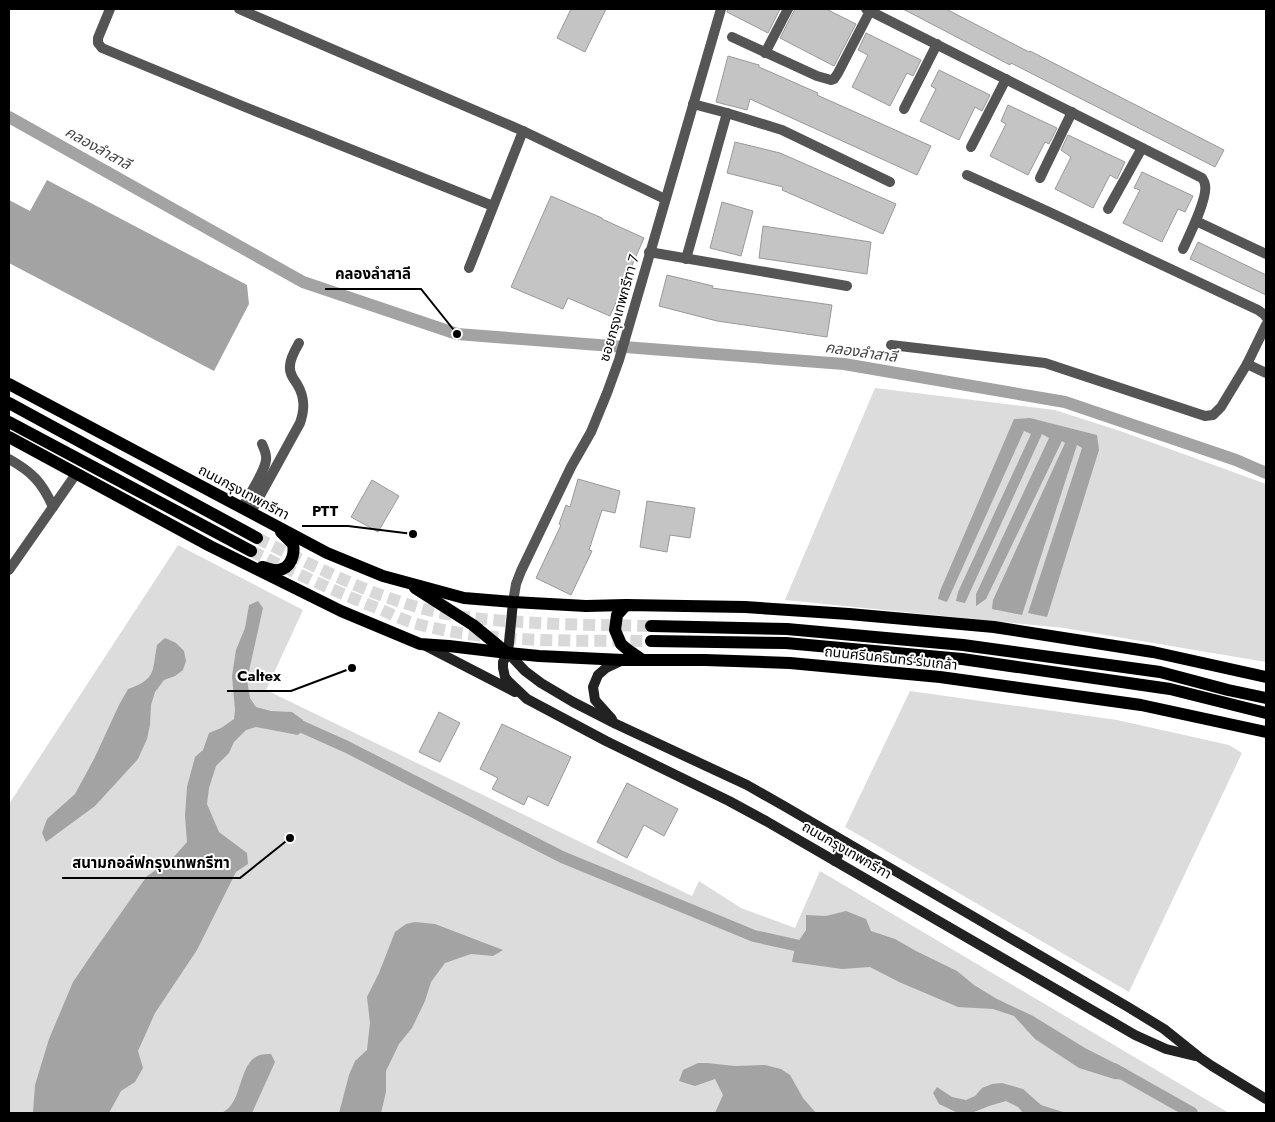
<svg xmlns="http://www.w3.org/2000/svg" width="1275" height="1122" viewBox="0 0 1275 1122" font-family="Jost,'Noto Sans Thai',sans-serif">
	<rect width="100%" height="100%" fill="#fff"/>
	<g fill="#dcdcdc">
		<path d="M875,388l180,22 68,22 143,52v178l-202,-34 -279,-28z"/>
		<path d="M178,545l125,65 -37,80 426,206 7,-15 42,27 54,20 25,-57 409,242h-1220v-309z"/>
		<path d="M910,691l207,29 112,25 13,8 -113,239 -284,-165z"/>
	</g>
	<g fill="#a3a3a3">
		<path d="M47,180l200,105 2,19 -35,67 -205,-108v-63l21,11z"/>
		<path d="M1030,418l67,17 2,15 -52,167 -19,-4 54,-165 -5,-3 -55,170 -30,-6 1,-9 72,-157 -3,-2 -76,158 -10,7v-12l73,-156 -7,-4 -77,169 -9,-2 2,-9 73,-158 -7,-3 -77,171 -9,-3 2,-8 74,-172z"/>
		<path d="M258,601l5,7 -16,72 3,18 6,9 15,4 21,1 11,8v10l-5,5 -42,-8 -10,3 -12,12 -5,11 -13,13 -7,22 -2,16 12,28 28,21 1,11 -12,8 -39,78 -42,63 -17,38 5,17 -8,14 -14,9 -12,22h-76l2,-28 14,-46 24,-57 19,-28 55,-78 24,-16 16,-18 -2,-26 2,-29 8,-30 8,-7 6,-17 12,-5 13,-9 1,-9 -3,-34 4,-26 9,-22 4,-23z"/>
		<path d="M165,638l11,5 8,8 2,10 -3,9 -8,6 -11,4 -9,12 -4,13 -1,20 -3,14 -9,20 -43,47 -49,36 -4,-9 5,-14 28,-25 19,-35 25,-54 9,-16c29,-10 24,-18 29,-44z"/>
		<path d="M846,911l20,8 5,12 24,8 21,12 41,20 17,14 23,14 36,17 52,32 43,22 1,10 -15,-1 -35,-11 -44,-29 -21,-23 -21,-7 -35,-2 -59,-25 -29,-15 -28,2 -50,-7 2,-10 6,-13 6,-9v-15l20,1z"/>
		<path d="M415,922l20,2 68,26 -10,6 -22,-2 -26,9 -14,19 -6,19 -13,27 -13,16 -13,27v21l-5,21h-42l10,-38 6,-14 12,-11 3,-27 -3,-26 12,-24 16,-41 11,-8z"/>
		<path d="M271,1054l4,8 -23,51h-30c3,-2 7,-5 9,-8 11,-13 10,-44 29,-50 3,-1 8,-1 11,-1z"/>
		<path d="M698,1063h9l28,3 30,-1 16,4 9,6 13,23 13,15h-101l8,-18 -8,-16 -20,7 -16,-5 4,-11z"/>
		<path d="M1002,1083l21,6 18,16 25,8h-43l-5,-6 -12,-6 -17,5 -15,6 -16,1 -19,-9 -6,-11 4,-6 15,10 14,3 9,-4 7,-8 10,-4z"/>
	</g>
	<g fill="none" stroke-linecap="round" stroke-linejoin="round">
		<g stroke="#a3a3a3" stroke-width="12">
			<path d="M9,117l294,165 154,52 387,30 221,38 171,58 30,13"/>
			<path d="M289,721l58,26 215,110 192,79 59,13"/>
			<path d="M1114,1069l78,44"/>
		</g>
	</g>
	<g fill="#c4c4c4" stroke="#999">
		<path d="M571,9h35l-21,43 -28,-14z"/>
		<path d="M728,9h52l-12,24 -41,-21z"/>
		<path d="M795,9h31l30,15 -22,42 -54,-28z"/>
		<path d="M903,9h43l83,43 1,-1 194,99 -9,17 -204,-104 -1,2z"/>
		<path d="M866,33l55,27 -8,16 -6,-3 -17,33 -38,-19 16,-32 -10,-5z"/>
		<path d="M728,56l31,9v2l59,26 -1,2 114,51 -14,29 -167,-76 -3,11 -31,-8z"/>
		<path d="M939,70l51,25 -8,16 -7,-4 -16,33 -39,-19 16,-32 -5,-3z"/>
		<path d="M1008,105l49,23 -8,16 -4,-2 -17,33 -38,-19 16,-32 -5,-3z"/>
		<path d="M1068,135l57,27 -8,17 -7,-4 -17,33 -38,-19 16,-32 -10,-7z"/>
		<path d="M735,142l45,11 116,51 -13,30 -101,-44 1,-3 -56,-14z"/>
		<path d="M1142,172l51,24 -8,16 -7,-3 -16,33 -39,-19 17,-33 -6,-2z"/>
		<path d="M551,196l51,22v1l42,19 -34,78 -42,-18 -5,11 -52,-22z"/>
		<path d="M722,202l31,9 -12,45 -31,-8z"/>
		<path d="M763,226l108,16 -4,32 -108,-16z"/>
		<path d="M1198,242l68,33v20l-76,-36z"/>
		<path d="M667,275l46,11 -1,2 120,17 -5,32 -110,-16 -58,-15z"/>
		<path d="M578,479l42,12 -5,22 -13,-3 -13,40 3,1 -21,44 -35,-17 25,-53 -2,-1 7,-19 4,2z"/>
		<path d="M372,480l27,16 -21,36 -27,-15z"/>
		<path d="M647,501l48,7 -5,30 -20,-3 -3,17 -27,-5z"/>
		<path d="M439,712l21,11 -20,39 -21,-10z"/>
		<path d="M502,724l69,33 -23,49 -20,-10 -4,9 -32,-16 6,-11 -18,-9z"/>
		<path d="M627,783l51,26 -14,27 -20,-11 -17,33 -30,-16z"/>
	</g>
	<g fill="none" stroke-linecap="round" stroke-linejoin="round">
		<g stroke="#d9d9d9" stroke-width="12" stroke-dasharray="12 6" stroke-linecap="butt">
			<path d="M257,538c53,26 104,53 160,69 34,10 70,13 105,15 43,3 86,3 129,4"/>
			<path d="M251,551c43,21 86,42 131,59 11,5 23,11 35,14 75,20 157,16 234,17"/>
		</g>
		<g stroke="#555" stroke-width="10">
			<path d="M110,9l-12,29v5l4,5 143,59 248,99"/>
			<path d="M239,9l284,122 142,68"/>
			<path d="M866,9l336,169c1,2 3,4 3,7 3,13 -16,51 -22,64"/>
			<path d="M732,37l85,39 14,4 3,-1 4,-6 32,-62"/>
			<path d="M765,53l23,-44"/>
			<path d="M693,104l34,9 55,17 108,52"/>
			<path d="M904,109l33,-65"/>
			<path d="M971,147l35,-68"/>
			<path d="M967,175l80,36 211,99 7,5 1,2"/>
			<path d="M1040,178l32,-66"/>
			<path d="M1108,209l34,-61"/>
			<path d="M1196,221l70,33"/>
			<path d="M649,252l198,34"/>
			<path d="M686,259l41,-146"/>
			<path d="M469,268l54,-137"/>
			<path d="M891,345l154,18 160,53 8,-1 8,-8 26,-43 19,-39"/>
			<path d="M1247,364l19,9"/>
			<path d="M9,459c23,13 33,23 44,48"/>
			<path d="M242,508c6,-12 23,-36 24,-48 1,-6 -2,-11 -4,-16"/>
			<path d="M251,512l49,-89c5,-14 5,-26 -3,-39 -4,-6 -8,-11 -7,-18 0,-8 5,-16 9,-23"/>
			<path d="M513,602l3,-18 5,-13 50,-104 20,-35 16,-39 12,-33 102,-351"/>
		</g>
		<path stroke="#555" stroke-width="10" d="M9,570l67,-96"/>
		<g stroke="#222" stroke-width="10">
			<path d="M513,602l-5,51 -5,9v6l2,9 4,5 18,17 79,42 123,60 37,20 369,214 31,14 29,7"/>
			<path d="M424,645l91,47"/>
			<path d="M508,653l17,18 16,12 32,19 43,22 131,61 37,21 344,201 36,22 35,28 13,9 54,33"/>
			<path d="M612,719l-17,-19 -2,-13 5,-12 8,-7 17,-8"/>
			<path d="M835,861l10,-19"/>
		</g>
		<g stroke="#000" stroke-width="12">
			<path d="M9,384l318,169 56,23 81,22 49,4 73,4 40,-1 119,2 104,7 145,13 159,25 113,25"/>
			<path d="M9,403l248,135"/>
			<path d="M9,422l242,129"/>
			<path d="M9,437l201,109 131,65 79,33 29,2 59,7 31,3 84,4h82l85,3 150,14 201,28 125,27"/>
			<path d="M262,567c5,1 11,4 16,3 13,-1 17,-16 15,-26l-12,-12"/>
			<path d="M415,588l58,37 34,28"/>
			<path d="M626,605l-9,10 -2,15 6,14 7,6 13,9"/>
			<path d="M651,626l136,3 176,16 197,27 68,18 38,8"/>
			<path d="M651,641l135,2 176,16 208,30 96,24"/>
		</g>
	</g>
	<g text-anchor="middle" dominant-baseline="central" stroke-width="4" stroke-linejoin="round" paint-order="stroke">
		<g font-size="14" fill="#000" stroke="#fff">
			<text transform="translate(619 308) rotate(-74)">ซอยกรุงเทพกรีฑา 7</text>
			<text transform="translate(244 492) rotate(28)">ถนนกรุงเทพกรีฑา</text>
			<text transform="translate(891 658) rotate(6)">ถนนศรีนครินทร์-ร่มเกล้า</text>
			<text transform="translate(847 850) rotate(30)">ถนนกรุงเทพกรีฑา</text>
		</g>
		<g font-size="15" font-style="italic" fill="#444" stroke="#fff">
			<text transform="translate(98 148) rotate(29)">คลองลำสาลี</text>
			<text transform="translate(861 352) rotate(8)">คลองลำสาลี</text>
		</g>
	</g>
	<path fill="none" stroke="#000" stroke-width="2" d="M457 334L421 289H325M413 534L348 526H302M352 668L291 691H227M290 838L240 878H62"/>
	<g fill="#000" stroke="#fff" stroke-width="2">
		<circle cx="457" cy="334" r="5"/>
		<circle cx="413" cy="534" r="5"/>
		<circle cx="352" cy="668" r="5"/>
		<circle cx="290" cy="838" r="5"/>
	</g>
	<g font-size="15" text-anchor="middle" font-weight="bold" fill="#000" stroke="#fff" stroke-width="4" stroke-linejoin="round" paint-order="stroke">
		<text x="373" y="279">คลองลำสาลี</text>
		<text x="325" y="516">PTT</text>
		<text x="259" y="681">Caltex</text>
		<text x="151" y="868">สนามกอล์ฟกรุงเทพกรีฑา</text>
	</g>
	<rect width="1275" height="1122" fill="none" stroke="#000000" stroke-width="20"/>
</svg>
